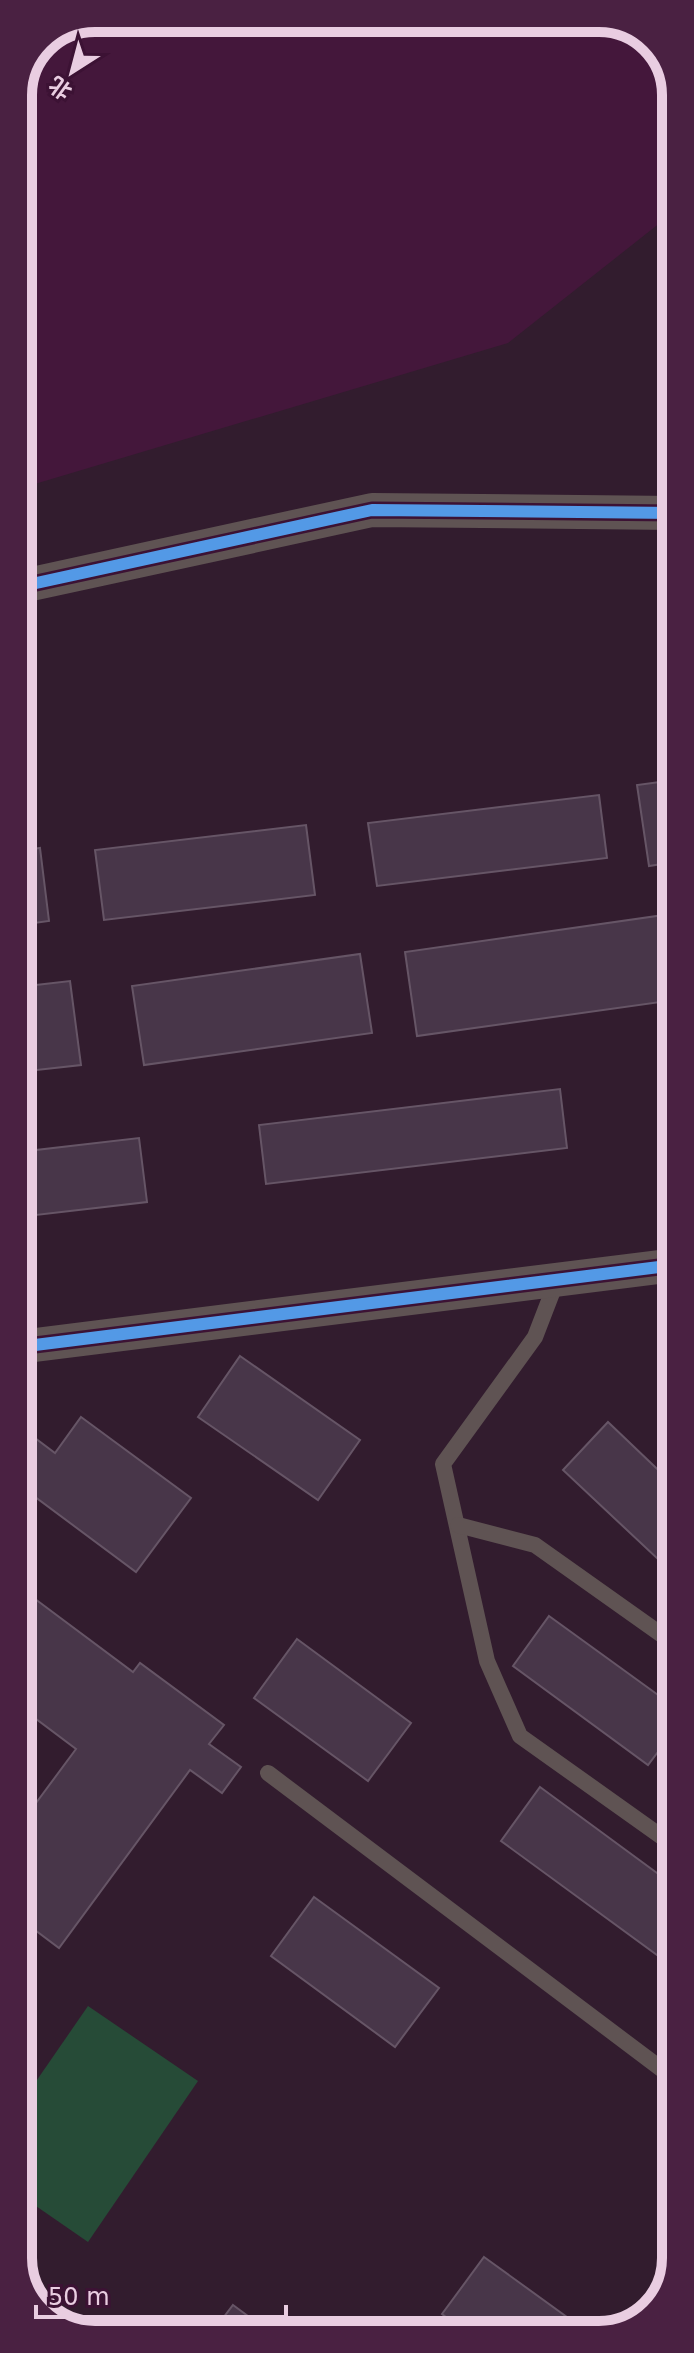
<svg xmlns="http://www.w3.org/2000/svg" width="694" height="2353" viewBox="0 0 694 2353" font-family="'DejaVu Sans','Noto Sans SC',sans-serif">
	<rect width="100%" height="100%" fill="#321c2e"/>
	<path fill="#44173b" d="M95,18l514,1 41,18 24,43 1,131 -167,132 -490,146v-399l23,-50z"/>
	<path fill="#264b37" d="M88,2006l110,75 -110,161 -68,-47 -1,-89z"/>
	<g fill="#483649" stroke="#656" stroke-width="2">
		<path d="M675,780v82l-26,4 -12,-81z"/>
		<path d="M599,795l8,63 -230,28 -9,-63z"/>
		<path d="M306,825l9,70 -211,25 -9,-70z"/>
		<path d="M40,848l9,73 -30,4v-74z"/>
		<path d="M664,915l11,85 -258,36 -12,-84z"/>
		<path d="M360,954l12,79 -228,32 -12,-79z"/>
		<path d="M70,981l11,84 -62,7v-85z"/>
		<path d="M560,1089l7,59 -301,36 -7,-59z"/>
		<path d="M139,1138l8,64 -128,15v-65z"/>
		<path d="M240,1356l120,84 -42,60 -120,-83z"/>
		<path d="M81,1417l110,81 -55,74 -109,-81 -8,10v-75l36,27z"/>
		<path d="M608,1422l67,64 1,90 -113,-106z"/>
		<path d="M19,1587l114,85 7,-9 84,62 -15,19 32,23 -19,26 -32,-23 -131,178 -40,-30v-92l57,-77 -44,-33 -13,18z"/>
		<path d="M549,1616l127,92v20l-28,37 -135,-99z"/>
		<path d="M297,1639l114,84 -43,58 -114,-83z"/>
		<path d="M540,1787l136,100v65l-8,11 -167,-122z"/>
		<path d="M314,1897l125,91 -44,59 -124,-91z"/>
		<path d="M484,2257l105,76 -120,1 -27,-20z"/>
		<path d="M233,2305l39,29h-61z"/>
	</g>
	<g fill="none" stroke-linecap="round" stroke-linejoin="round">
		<g stroke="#5f5353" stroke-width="16">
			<path d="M557,1280l-22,57 -92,127 44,197 33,75 156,111"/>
			<path d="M458,1525l77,20 141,100"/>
			<path d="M268,1773l408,307"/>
		</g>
		<g stroke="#5f5353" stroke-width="34">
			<path d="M18,587l354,-77 303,3"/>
			<path d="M19,1347l656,-82"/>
		</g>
		<g stroke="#3c1234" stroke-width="17">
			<g id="cycleway">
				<path d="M18,587l354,-77 303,3"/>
				<path d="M19,1347l656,-82"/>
			</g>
		</g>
		<use href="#cycleway" stroke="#5399e6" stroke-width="12"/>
	</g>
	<path d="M0 0H694V2353H0ZM95 32H599A63 63 0 0 1 662 95V2258A63 63 0 0 1 599 2321H95A63 63 0 0 1 32 2258V95A63 63 0 0 1 95 32Z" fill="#4a2142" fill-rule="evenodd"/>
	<path fill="none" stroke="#e9cde1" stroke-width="10" d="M95 32H599A63 63 0 0 1 662 95V2258A63 63 0 0 1 599 2321H95A63 63 0 0 1 32 2258V95A63 63 0 0 1 95 32Z"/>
	<g transform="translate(72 72) rotate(216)" stroke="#3c1234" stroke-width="6" paint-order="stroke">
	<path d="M0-6L14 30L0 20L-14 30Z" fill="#e9cde1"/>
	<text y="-12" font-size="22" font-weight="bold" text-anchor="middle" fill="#e9cde1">北</text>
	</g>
	<path d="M36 2305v12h250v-12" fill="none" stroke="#e9cde1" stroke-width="4"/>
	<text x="48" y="2305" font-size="24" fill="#e9cde1" stroke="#3c1234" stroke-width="6" paint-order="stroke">50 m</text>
</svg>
